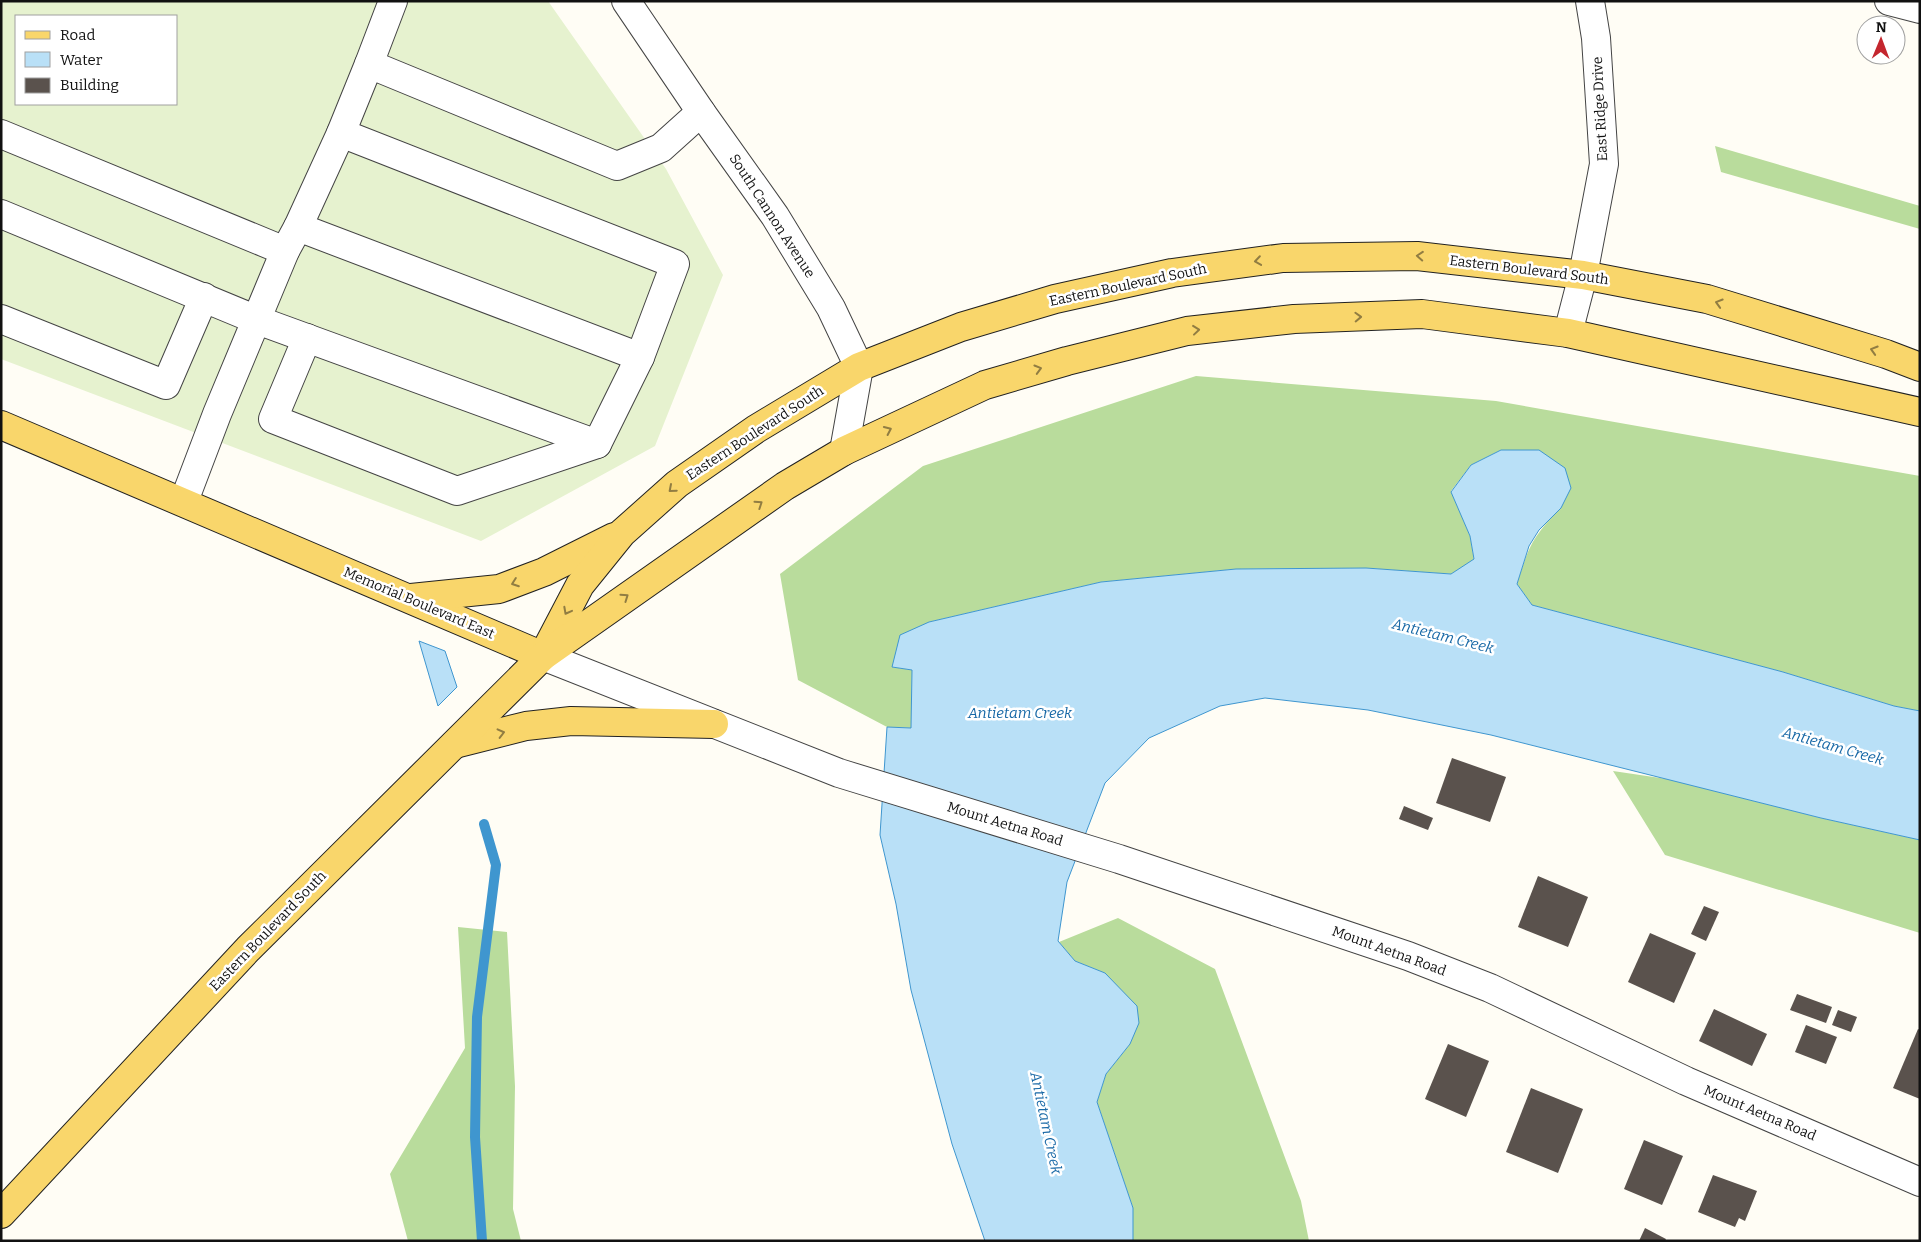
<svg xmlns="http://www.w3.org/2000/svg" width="1921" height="1242" viewBox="0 0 1921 1242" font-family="Bitter,serif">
	<rect width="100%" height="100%" fill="#fffdf5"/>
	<g fill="#b9dc9c">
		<path d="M1715,146l205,60v23l-199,-57z"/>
		<path d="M1196,376l300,25 424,75v235l-26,-5 -111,-34 -251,-67 -15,-21c12,-38 15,-47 44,-76l-22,-58h-38l-30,15 -20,26 19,45 4,24 -23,14 -85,-6 -130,1 -135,13 -172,40 -37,45 20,3 -1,58 -24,-1 -89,-47 -18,-106 143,-108z"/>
		<path d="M1613,771l54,8 154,39 99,22v93l-255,-78z"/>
		<path d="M1118,918l97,51 86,232 8,40h-176v-33l-36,-106 9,-28 24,-30 -25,-71 -30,-12 -16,-19z"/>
		<path d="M458,927l49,5 8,154 -2,123 8,32h-113l-18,-67 75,-126z"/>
	</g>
	<path fill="#e6f2cf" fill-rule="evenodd" d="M1,1h547l118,168 57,106 -68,171 -174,95 -480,-182zM16,16h160v88h-160z"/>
	<g fill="#b9e0f7" stroke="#3f96cf">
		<path d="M1501,450h38l26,18 6,20 -10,20 -22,22 -10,16 -12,38 15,21 251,67 111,34 26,5v129l-99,-22 -330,-83 -123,-25 -103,-12 -45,8 -71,32 -44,45 -38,99 -9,59 17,20 30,12 32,33 2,17 -9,21 -24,30 -9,28 36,106v33h-148l-33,-97 -41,-154 -15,-86 -16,-69 7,-108 24,1 1,-58 -20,-3 8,-32 29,-13 172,-40 135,-13 130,-1 85,6 23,-15 -4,-23 -19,-44 20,-27z"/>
		<path d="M419,641l26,10 12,36 -19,19z"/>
	</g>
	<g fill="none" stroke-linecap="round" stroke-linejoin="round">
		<path stroke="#3f96cf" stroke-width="10" d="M482,1241l-7,-104 2,-120 19,-152 -12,-41"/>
	</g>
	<g fill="#5a524d">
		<path d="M1452,758l54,19 -16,45 -54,-19z"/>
		<path d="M1404,806l29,12 -5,12 -29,-11z"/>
		<path d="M1538,876l50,21 -20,50 -50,-20z"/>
		<path d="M1704,906l15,6 -13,29 -15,-7z"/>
		<path d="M1650,933l46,20 -22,50 -46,-21z"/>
		<path d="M1797,994l35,13 -6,16 -36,-13z"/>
		<path d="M1714,1009l53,25 -15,32 -53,-25z"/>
		<path d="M1838,1010l19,7 -6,15 -19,-7z"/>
		<path d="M1806,1025l31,12 -11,27 -31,-12z"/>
		<path d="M1918,1029l2,1v69l-27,-11z"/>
		<path d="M1448,1044l41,17 -23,56 -41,-18z"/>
		<path d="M1531,1088l52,21 -25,64 -52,-21z"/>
		<path d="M1644,1140l39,16 -21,49 -38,-16z"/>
		<path d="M1713,1175l44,16 -12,30 -6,-3 -4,9 -37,-15z"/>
		<path d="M1645,1228l21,11 -1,2h-26z"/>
	</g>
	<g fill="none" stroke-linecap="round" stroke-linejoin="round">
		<g stroke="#444" stroke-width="30">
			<g id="minor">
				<path d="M626,1l75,111 74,104 56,92 28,59 -15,84"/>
				<path d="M1889,1l31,8"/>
				<path d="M369,64l24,-63"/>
				<path d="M1,134l284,117"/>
				<path d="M1,214l256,106 340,124"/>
				<path d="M298,227l43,-94 28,-69 248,102 44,-18 40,-36"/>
				<path d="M1,319l165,66 38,-88"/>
				<path d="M1568,333l15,-58 21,-111 -8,-126 -6,-37"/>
				<path d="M307,338l-34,81 184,72 140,-47 43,-87 35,-93 -334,-131"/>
				<path d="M184,501l33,-87 68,-163 13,-24 342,130"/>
				<path d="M543,656l296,117 280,86 289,97 82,32 196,93 234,101"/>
			</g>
		</g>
		<g stroke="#222" stroke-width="30">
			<g id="major">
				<path d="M1,425l542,231"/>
				<path d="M411,598l88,-9 45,-17 70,-35"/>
				<path d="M546,650l34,-65 42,-52 55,-49 79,-55 103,-62 102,-40 94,-28 117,-26 111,-15 134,-2 166,19 124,24 179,55 34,13"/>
				<path d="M455,744l71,-18 45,-5 143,3"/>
				<path d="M1,1214l247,-265 295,-293 242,-170 59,-35 141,-66 82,-24 120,-30 107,-12 128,-5 146,19 352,79"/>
			</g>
		</g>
		<use href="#minor" stroke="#fff" stroke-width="28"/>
		<use href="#major" stroke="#f9d66b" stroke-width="28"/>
	</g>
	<defs><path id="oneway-chevron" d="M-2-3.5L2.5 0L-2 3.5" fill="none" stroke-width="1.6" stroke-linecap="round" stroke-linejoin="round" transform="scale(1.25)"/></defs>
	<g stroke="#917d42">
		<use href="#oneway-chevron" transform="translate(1420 256) rotate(-176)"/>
		<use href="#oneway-chevron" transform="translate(1258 261) rotate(172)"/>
		<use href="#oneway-chevron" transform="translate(1719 303) rotate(-163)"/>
		<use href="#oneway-chevron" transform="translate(1358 317) rotate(-2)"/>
		<use href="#oneway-chevron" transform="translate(1196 330) rotate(-6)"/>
		<use href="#oneway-chevron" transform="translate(1874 350) rotate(-163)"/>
		<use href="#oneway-chevron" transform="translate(1038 369) rotate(-16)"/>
		<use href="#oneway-chevron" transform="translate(888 430) rotate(-25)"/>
		<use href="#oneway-chevron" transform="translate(672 489) rotate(139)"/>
		<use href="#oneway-chevron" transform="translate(759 504) rotate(-34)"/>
		<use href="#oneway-chevron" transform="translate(515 583) rotate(160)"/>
		<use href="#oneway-chevron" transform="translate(625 597) rotate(-35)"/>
		<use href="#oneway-chevron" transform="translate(567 611) rotate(118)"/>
		<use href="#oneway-chevron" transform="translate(501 733) rotate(-14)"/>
	</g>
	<g text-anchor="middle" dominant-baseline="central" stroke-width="5" stroke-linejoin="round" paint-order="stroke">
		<g font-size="14" fill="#111" stroke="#fff">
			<text transform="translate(1600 109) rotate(-93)">East Ridge Drive</text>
			<text transform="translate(772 216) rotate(57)">South Cannon Avenue</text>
			<text transform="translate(1529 270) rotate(7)">Eastern Boulevard South</text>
			<text transform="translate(1128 285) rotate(-12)">Eastern Boulevard South</text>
			<text transform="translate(755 433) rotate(-33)">Eastern Boulevard South</text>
			<text transform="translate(419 603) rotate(23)">Memorial Boulevard East</text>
			<text transform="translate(1005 824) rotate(17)">Mount Aetna Road</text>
			<text transform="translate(268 931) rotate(-46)">Eastern Boulevard South</text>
			<text transform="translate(1389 951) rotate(20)">Mount Aetna Road</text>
			<text transform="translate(1760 1113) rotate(23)">Mount Aetna Road</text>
		</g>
		<g font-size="15" font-style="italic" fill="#1768a6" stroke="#fff">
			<text transform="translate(1443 636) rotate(14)">Antietam Creek</text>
			<text x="1020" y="713">Antietam Creek</text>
			<text transform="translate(1833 746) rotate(16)">Antietam Creek</text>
			<text transform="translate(1046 1123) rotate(78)">Antietam Creek</text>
		</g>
	</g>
	<rect width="1921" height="1242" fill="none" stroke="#111111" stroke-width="5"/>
	<rect x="15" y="15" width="162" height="90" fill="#ffffff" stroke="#a0a0a0"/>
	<rect x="25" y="31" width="25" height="8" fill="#f9d66b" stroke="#a0a0a0"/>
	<text x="60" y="40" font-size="15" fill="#111111">Road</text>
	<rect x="25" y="52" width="25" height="15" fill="#b9e0f7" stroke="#a0a0a0"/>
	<text x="60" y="65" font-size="15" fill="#111111">Water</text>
	<rect x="25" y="78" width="25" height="15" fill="#5a524d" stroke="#a0a0a0"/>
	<text x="60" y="90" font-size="15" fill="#111111">Building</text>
	<g transform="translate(1881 40) rotate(1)"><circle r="24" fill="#ffffff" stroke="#a0a0a0"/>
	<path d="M0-4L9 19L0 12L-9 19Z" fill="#c4262e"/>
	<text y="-8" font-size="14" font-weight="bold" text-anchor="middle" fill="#111111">N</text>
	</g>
</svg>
